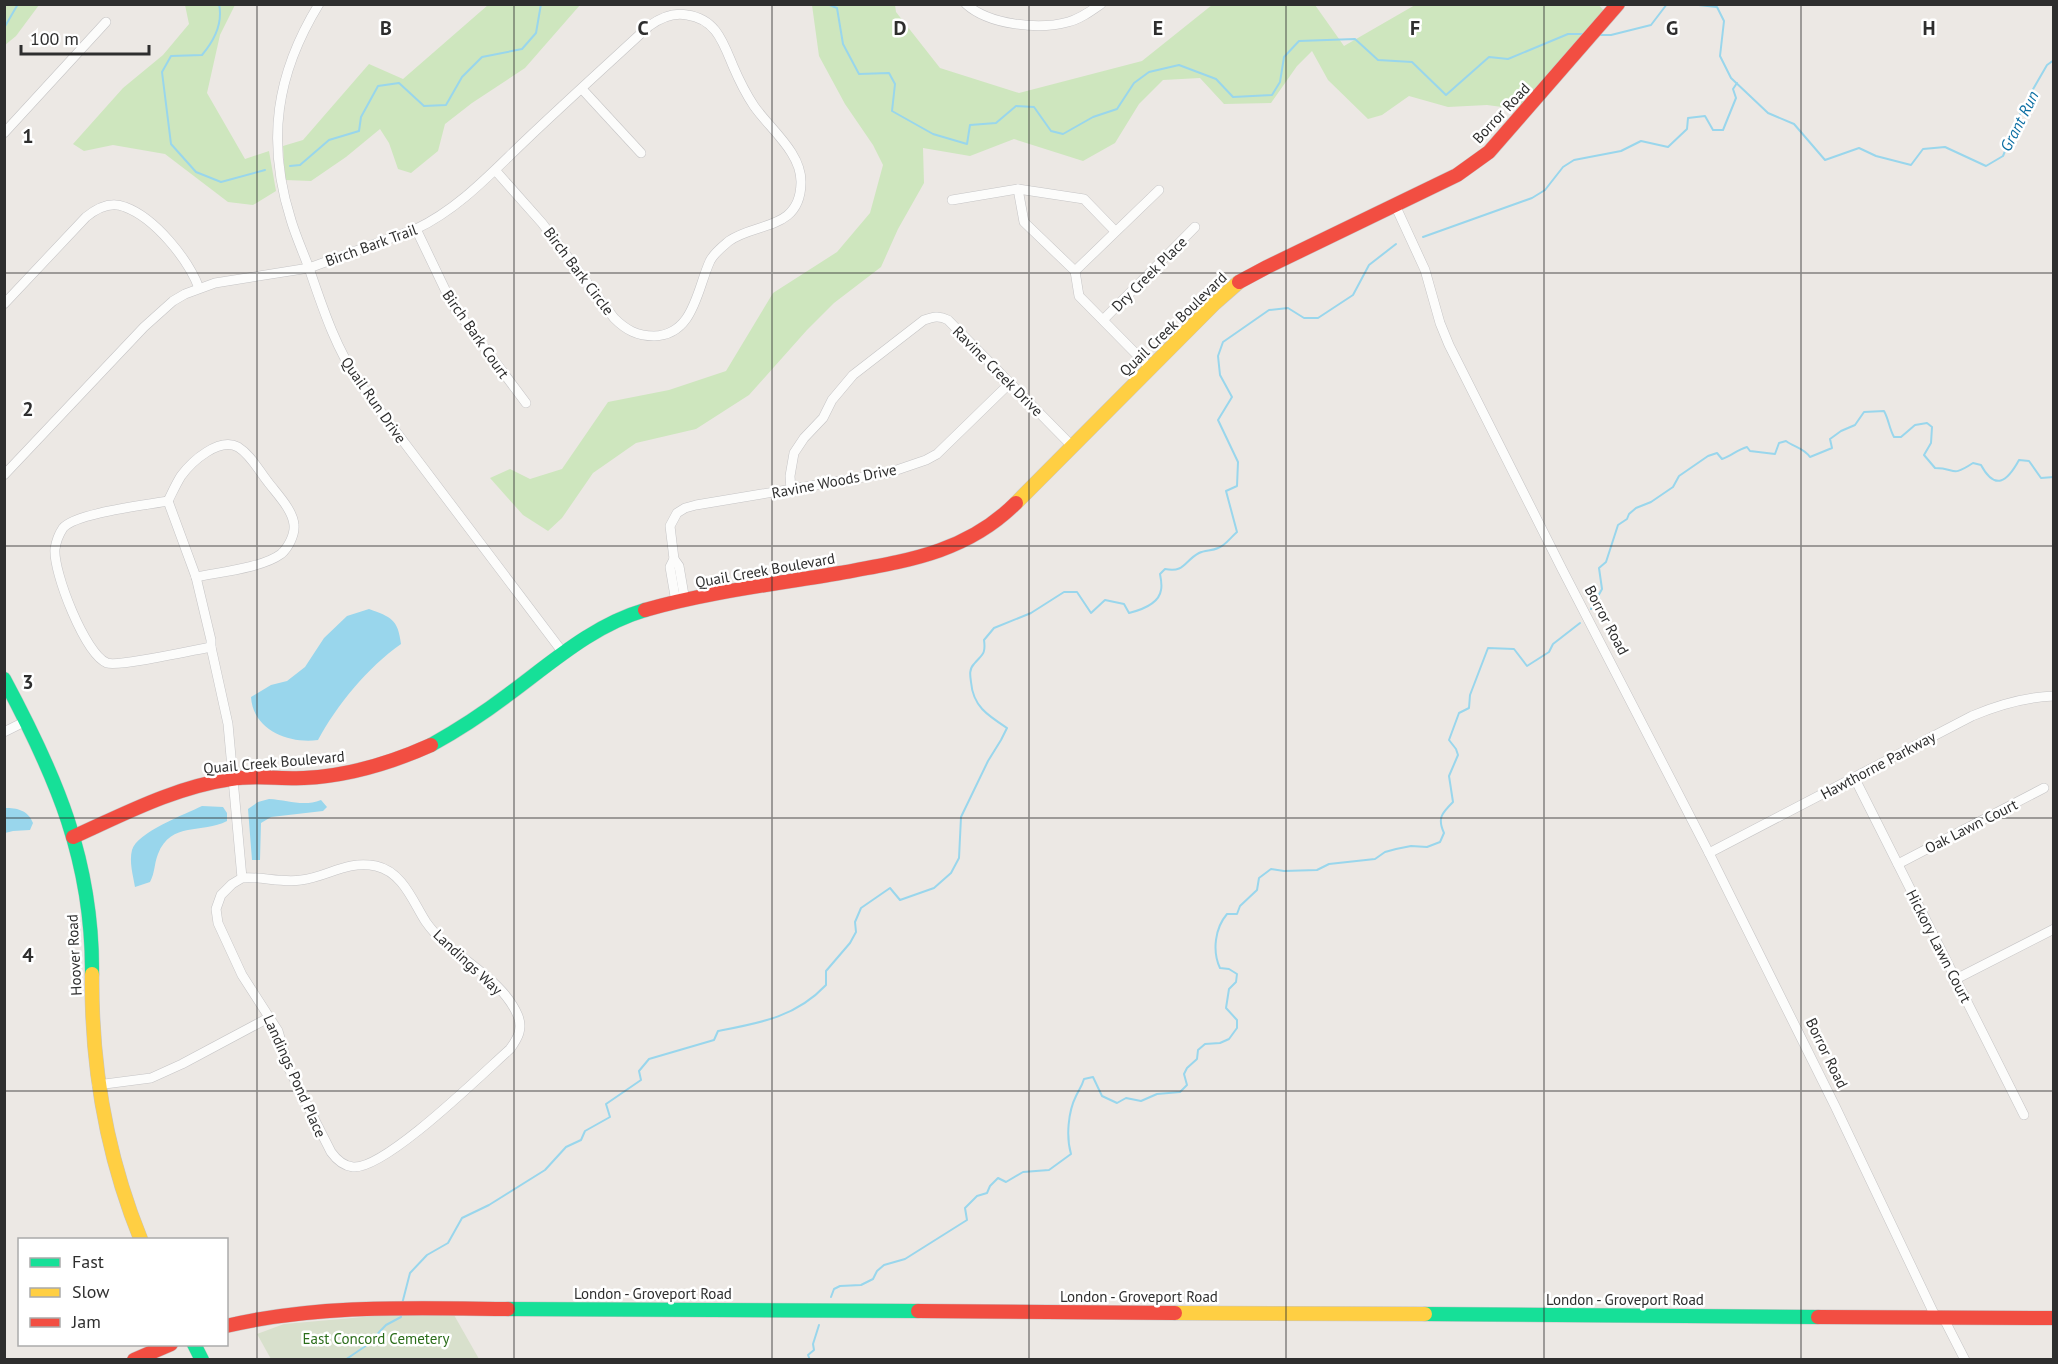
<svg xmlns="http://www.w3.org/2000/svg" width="2058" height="1364" viewBox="0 0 2058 1364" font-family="'PT Sans',sans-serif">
	<rect width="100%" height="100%" fill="#ece8e4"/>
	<g fill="#cee6be">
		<path d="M5,4l34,1 -23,31 -11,9z"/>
		<path d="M1598,4l7,8 -88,97 -30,-4 -39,2 -39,-11 -27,19 -14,4 -40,-39 -16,-29 -15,15 -26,37 -47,1 -24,-26 -37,2 -24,24 -24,39 -32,18 -69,-22 -44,17 -47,-8 1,35 -26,46 -17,38 -47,36 -27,27 -58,65 -53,34 -60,14 -43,30 -31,45 -14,13 -25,-16 -33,-37 20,-9 20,10 32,-10 46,-67 61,-12 57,-19 47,-78 64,-41 33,-39 13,-48 -10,-20 -28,-41 -26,-48 -7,-51h83l1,7 44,56 79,25 123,-32 70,-56h103l29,41 71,-41z"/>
		<path d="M185,5h50l-15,30 -13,58 38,66 24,-8 7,40 -23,14 -25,-3 -63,-48 -52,-9 -29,6 -11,-7 50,-56 40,-33 26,-31z"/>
		<path d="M488,5h92l-55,63 -53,35 -27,21 -7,27 -27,22 -13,-4 -9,-26 -9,-14 -34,28 -35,24 -26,-1 -2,-34 20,-6 66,-76 34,15z"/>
	</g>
	<path fill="#d8e0cc" d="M386,1315h68l25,44h-208l-14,-25 27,-10z"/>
	<g fill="#99d6ec">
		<path d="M369,609c22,8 29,10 32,35 -33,23 -64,61 -83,96 -29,4 -65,-10 -67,-43l20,-12 16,-4 18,-14 19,-29 23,-22z"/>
		<path d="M269,799c19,1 34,8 52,1l6,7 -4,4 -52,6 -10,6 -1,37h-8l-4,-51 10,-7z"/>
		<path d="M202,806l21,1 4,6v8c-25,13 -56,0 -69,33 -4,10 -3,19 -8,28l-15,5c-2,-12 -6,-25 -3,-37 5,-18 54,-36 70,-44z"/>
		<path d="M5,808c12,0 23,2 28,15l-3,7 -17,1 -8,2z"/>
	</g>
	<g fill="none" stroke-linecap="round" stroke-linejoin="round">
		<g stroke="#99d6ec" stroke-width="2">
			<path d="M219,4c4,19 -5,37 -17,51l-31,1 -9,16 9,72 25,28 25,10 44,-12"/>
			<path d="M827,4l10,4 6,36 16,30 30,-1 6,11 -3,27 41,23 34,10 3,-19 26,-2 20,-17 18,1 17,24 12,3 30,-17 24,-8 17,-26 15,-11 30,-7 37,14 17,18 39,-2 8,-13 4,-25 15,-16 56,-2 23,21 34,2 34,33 43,-38 19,2 60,-25h18"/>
			<path d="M1689,4l28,3 7,14 -4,35 11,22 37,35 26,11 31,36 34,-12 17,8 35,9 12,-16 22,-2 41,19 17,-10 21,-51 23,-40 7,-5"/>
			<path d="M4,28l14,-24"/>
			<path d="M1598,35h13l40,-10 16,-21"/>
			<path d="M290,166l10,-1 29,-25 30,-9 2,-14 17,-31 21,-3 25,23 22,-1 16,-28 20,-20 40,-8 14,-16 5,-29"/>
			<path d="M1423,237l109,-39 13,-8 18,-23 11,-7 47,-9 20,-10 27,6 19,-18 1,-11 17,-2 8,14h10l13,-32 -3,-9 4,-6"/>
			<path d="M1591,609l11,-20 -3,-21 7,-6 12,-37 9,-6 2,-5 7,-6 15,-6 22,-15 6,-11 29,-20 9,-3 5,6c9,-3 15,-9 25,-12l3,4 25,3 4,-11 7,-2c8,6 18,7 24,16l22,-9 -2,-9 11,-8 14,-6 9,-13 20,-1c5,9 5,17 10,26h7l14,-12 12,-2 5,4 -1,16 -7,12 11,13c22,0 15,10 38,-5l8,2c14,26 26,17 38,-5l10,1 12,17 13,-1"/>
			<path d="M831,1297l3,-8 6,-3 21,-1 12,-6 4,-8 7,-6 21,-6 62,-39 -2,-12 12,-12 10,-3 3,-7 8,-8 8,4 17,-10 26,-2 22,-16c-5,-17 -3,-42 5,-58 3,-6 6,-10 8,-17l9,-2 9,19 15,7 9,-5 15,3 16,-7 23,-2 7,-7 -3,-11 3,-6 10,-9 1,-9 7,-6 15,-1 9,-4 8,-11v-8l-11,-12 3,-19 7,-7 1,-8 -8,-5 -9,-1c-8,-17 -5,-40 7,-54h10l3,-8 17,-16 2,-12 12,-9 13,2 33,-1 12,-6 46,-5 10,-7 11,-3 15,-3 16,1 13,-5 4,-9c-7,-15 -2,-20 9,-31l-4,-26 9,-21 -2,-6 -7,-9 10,-27 10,-5 1,-13 18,-47 26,1 13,17 22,-14 4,-8 27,-21"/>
			<path d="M402,1304l8,-31 17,-18 21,-12 14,-25 27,-13 56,-35 21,-23 15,-7 4,-9 25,-14 -4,-13 35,-24 -2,-9 10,-12 65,-19 4,-9c42,-8 78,-14 108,-46v-14l24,-28 6,-11 -1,-10 6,-14 29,-20 10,12 34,-12 17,-15 8,-15 2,-41 27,-56 13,-21 6,-12c-20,-13 -34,-22 -36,-46 -1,-7 -2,-13 3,-18 8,-10 12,-9 10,-24l10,-12 37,-15 33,-21h13l14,21 14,-13 19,4 5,9c12,-3 30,-9 32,-23 1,-4 0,-11 -1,-16l5,-5c20,4 19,-8 34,-16 6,-3 13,-2 19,-5 7,-2 13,-11 19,-16l-11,-41 11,-5 1,-24 -20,-42 14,-23 -12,-22 -2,-19 5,-14 46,-32 19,-2 16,10h14l35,-23 16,-30 27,-21"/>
			<path d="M345,1360l22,-15 19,-20 15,-8v-5"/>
			<path d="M810,1360l-2,-5 6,-5 -1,-6 6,-19"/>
		</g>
		<g stroke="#c5c4c5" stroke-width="10">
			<g id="street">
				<path d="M319,4c-43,70 -53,137 -28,216 5,17 13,34 19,51 14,41 26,77 50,113l204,270"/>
				<path d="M966,4c23,21 73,26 102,18 12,-3 23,-11 33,-18"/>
				<path d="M582,89l59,64"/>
				<path d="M4,133l102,-111"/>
				<path d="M1018,189l6,33 51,49 4,25 71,72"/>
				<path d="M952,200l66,-11 66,10 31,32"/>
				<path d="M1395,205l30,65 15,53 9,22 113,224 147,284 126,253 101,212"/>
				<path d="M416,229l36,75 74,99"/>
				<path d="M1075,271l84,-81"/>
				<path d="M4,304l82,-87c11,-9 25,-16 39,-10 30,11 63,52 74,81"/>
				<path d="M1103,320l92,-93"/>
				<path d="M4,475l140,-148 29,-26 12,-7 30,-11 94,-15 107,-39c44,-21 76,-57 111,-90 40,-38 81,-75 122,-113 11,-8 24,-14 38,-11 29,4 36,27 46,51 6,14 13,28 21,40 16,23 48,47 47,77 -1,48 -46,39 -72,58 -7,6 -15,12 -19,20 -13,28 -16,74 -56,75 -17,0 -28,-6 -40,-18l-72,-95 -47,-53"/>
				<path d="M791,490l-1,-14 4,-23 10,-15 19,-20 9,-18 21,-25 71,-55c9,-3 15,-5 24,0l124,126"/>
				<path d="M168,501l28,76 15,63v7l17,77 14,154 -10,6 -11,11 -5,14 2,14 24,52 36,56 11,38 42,83c5,7 13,14 22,15 32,3 130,-94 157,-118 8,-11 13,-20 8,-33 -17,-41 -68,-59 -92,-94 -13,-20 -23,-50 -50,-56 -30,-6 -48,11 -75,14 -20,3 -40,-4 -59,-2"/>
				<path d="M168,501c-21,4 -93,12 -105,27 -4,6 -7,14 -8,21 -2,23 30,105 52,114 12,4 87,-13 104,-16"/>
				<path d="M168,501c4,-8 8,-17 13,-25 11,-15 38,-39 57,-29 13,8 21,24 30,35 9,12 25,28 26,43 1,10 -6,23 -13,29 -19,14 -61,18 -85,23"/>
				<path d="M674,559l-4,8 6,35"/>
				<path d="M685,601l-6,-35 -5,-7 -4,-33 7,-13 8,-5 11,-3 192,-32 38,-13 11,-6 73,-71"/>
				<path d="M4,732l22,-11"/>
				<path d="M1854,777l170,338"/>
				<path d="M1709,853l263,-137c26,-11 53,-19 82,-20"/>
				<path d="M1898,864l146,-76"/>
				<path d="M1956,979l98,-50"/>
				<path d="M97,1085l54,-7 31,-14 88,-47"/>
				<path d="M1943,1317l22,43"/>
			</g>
		</g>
		<g stroke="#c5c4c5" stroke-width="15">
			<g id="fast">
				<path d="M4,679c52,97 89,182 88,295"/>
				<path d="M431,745c27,-15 53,-32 78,-51 42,-31 84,-69 136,-84"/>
				<path d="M508,1309l410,2"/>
				<path d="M1425,1314l393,3"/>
				<path d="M194,1344l8,16"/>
			</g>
		</g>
		<g stroke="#c5c4c5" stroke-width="15">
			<g id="slow">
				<path d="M1016,503l199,-200 24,-21"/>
				<path d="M92,974c-1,92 14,180 49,266"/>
				<path d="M1175,1313l250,1"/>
			</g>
		</g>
		<g stroke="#c5c4c5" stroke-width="15">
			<g id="jam">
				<path d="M1239,282l28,-15 190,-92 32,-23 129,-148"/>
				<path d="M645,610c62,-18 131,-26 195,-37 66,-12 126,-20 176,-70"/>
				<path d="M73,837c51,-23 102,-50 158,-58 24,-4 49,0 73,-1 45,-2 87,-15 127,-33"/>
				<path d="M918,1311l257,2"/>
				<path d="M1818,1317l236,1"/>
				<path d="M226,1326c93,-22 188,-18 282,-17"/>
				<path d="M134,1360l37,-16"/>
			</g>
		</g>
		<use href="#street" stroke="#fcfcfb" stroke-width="9"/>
		<use href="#fast" stroke="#16e098" stroke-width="14"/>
		<use href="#slow" stroke="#ffcf43" stroke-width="14"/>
		<use href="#jam" stroke="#f24e42" stroke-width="14"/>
	</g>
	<path fill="none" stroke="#2e2e2e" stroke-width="1.5" stroke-opacity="0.55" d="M257,4v1356M514,4v1356M772,4v1356M1029,4v1356M1286,4v1356M1544,4v1356M1801,4v1356M4,273h2050M4,546h2050M4,818h2050M4,1091h2050"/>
	<g text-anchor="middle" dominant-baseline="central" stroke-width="5" stroke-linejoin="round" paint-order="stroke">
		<g font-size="15" fill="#2e2e2e" stroke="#fff">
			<text transform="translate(1501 113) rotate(-47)">Borror Road</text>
			<text transform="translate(371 245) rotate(-20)">Birch Bark Trail</text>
			<text transform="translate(579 271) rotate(53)">Birch Bark Circle</text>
			<text transform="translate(1149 274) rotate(-45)">Dry Creek Place</text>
			<text transform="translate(1173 324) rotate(-44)">Quail Creek Boulevard</text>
			<text transform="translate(476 334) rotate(55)">Birch Bark Court</text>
			<text transform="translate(998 371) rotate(45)">Ravine Creek Drive</text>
			<text transform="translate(374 400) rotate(55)">Quail Run Drive</text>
			<text transform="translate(834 481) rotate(-11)">Ravine Woods Drive</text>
			<text transform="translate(765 570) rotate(-10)">Quail Creek Boulevard</text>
			<text transform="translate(1607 620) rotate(62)">Borror Road</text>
			<text transform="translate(274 762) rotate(-5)">Quail Creek Boulevard</text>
			<text transform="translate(1878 765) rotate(-28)">Hawthorne Parkway</text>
			<text transform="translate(1971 826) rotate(-27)">Oak Lawn Court</text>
			<text transform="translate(1939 946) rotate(63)">Hickory Lawn Court</text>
			<text transform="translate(74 955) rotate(-93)">Hoover Road</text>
			<text transform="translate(468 962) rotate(43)">Landings Way</text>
			<text transform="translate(1827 1053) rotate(64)">Borror Road</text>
			<text transform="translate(295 1076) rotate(66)">Landings Pond Place</text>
			<text x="653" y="1293">London - Groveport Road</text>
			<text x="1139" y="1296">London - Groveport Road</text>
			<text x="1625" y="1299">London - Groveport Road</text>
		</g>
		<g font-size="15" fill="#2c6e1b" stroke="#fff">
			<text x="376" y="1338">East Concord Cemetery</text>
		</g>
		<g font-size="16" font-style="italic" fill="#0d6fa3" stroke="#fff">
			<text transform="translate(2019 121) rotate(-63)">Grant Run</text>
		</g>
	</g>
	<g font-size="20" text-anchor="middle" font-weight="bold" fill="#2e2e2e" stroke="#fff" stroke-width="5" stroke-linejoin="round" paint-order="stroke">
		<text x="386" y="35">B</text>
		<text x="643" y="35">C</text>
		<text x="900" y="35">D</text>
		<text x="1158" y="35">E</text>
		<text x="1415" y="35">F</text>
		<text x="1672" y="35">G</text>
		<text x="1929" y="35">H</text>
		<text x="28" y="143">1</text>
		<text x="28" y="416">2</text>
		<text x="28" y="689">3</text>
		<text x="28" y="962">4</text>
	</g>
	<rect width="2058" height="1364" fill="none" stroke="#2e2e2e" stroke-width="12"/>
	<rect x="18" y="1238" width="210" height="108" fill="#ffffff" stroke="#ababab" stroke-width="1.5"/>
	<rect x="30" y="1258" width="30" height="9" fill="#16e098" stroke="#ababab" stroke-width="1.5"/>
	<text x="72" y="1268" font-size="18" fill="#2e2e2e">Fast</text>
	<rect x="30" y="1288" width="30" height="9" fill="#ffcf43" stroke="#ababab" stroke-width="1.5"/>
	<text x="72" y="1298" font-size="18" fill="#2e2e2e">Slow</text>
	<rect x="30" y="1318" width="30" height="9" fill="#f24e42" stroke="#ababab" stroke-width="1.5"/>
	<text x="72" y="1328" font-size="18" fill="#2e2e2e">Jam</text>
	<path d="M21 45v9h128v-9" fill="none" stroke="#2e2e2e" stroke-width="3"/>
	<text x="30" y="45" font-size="18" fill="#2e2e2e" stroke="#ffffff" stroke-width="4.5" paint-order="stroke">100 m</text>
</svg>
